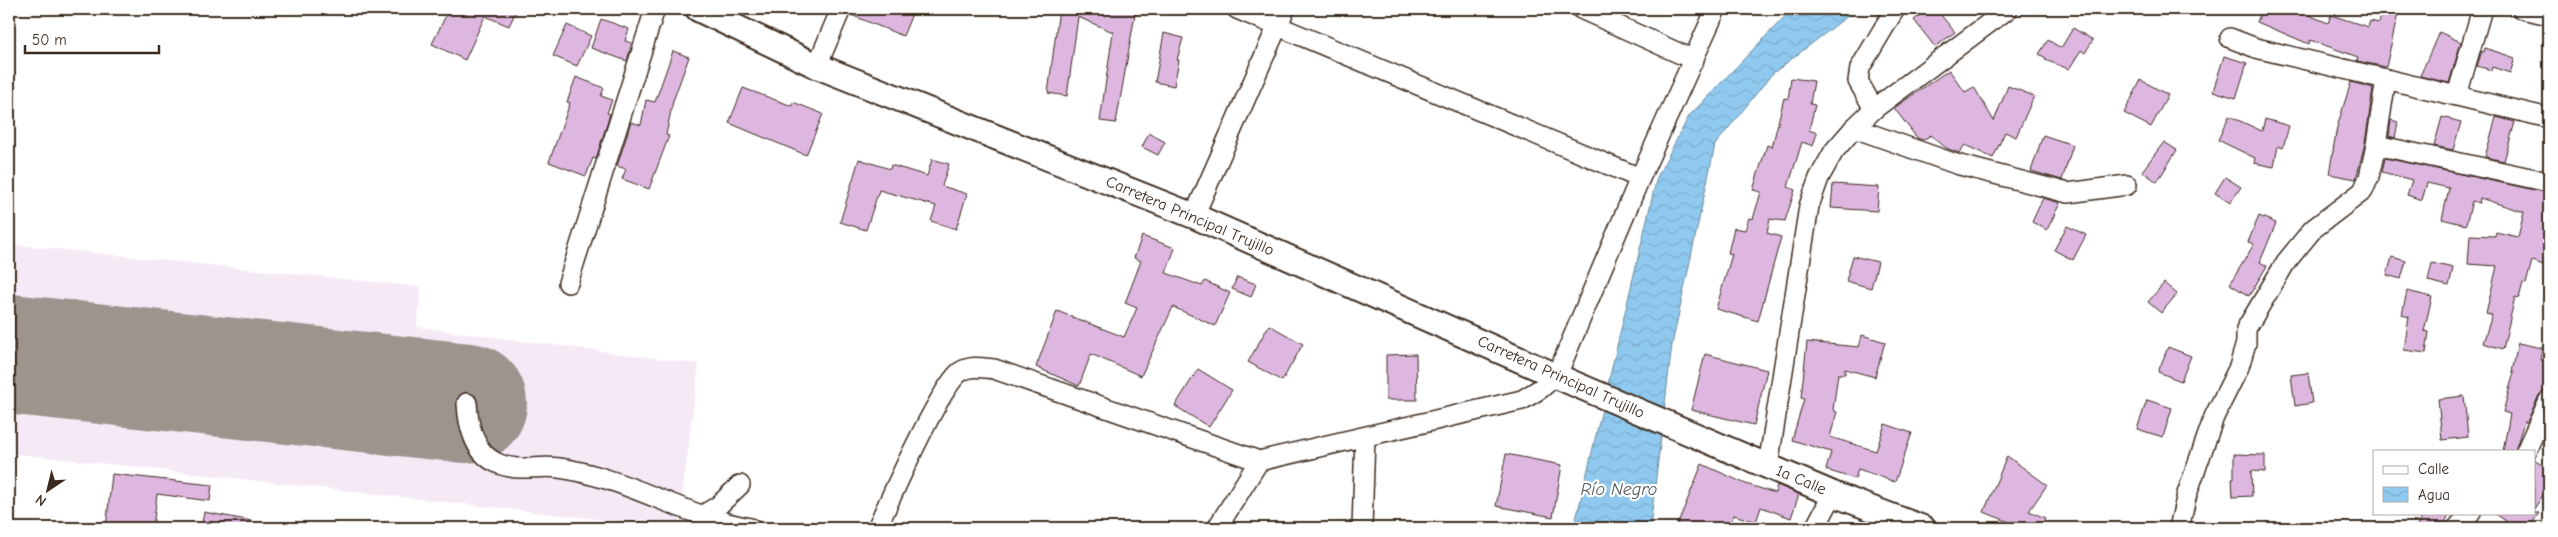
<svg xmlns="http://www.w3.org/2000/svg" width="2558" height="537" viewBox="0 0 2558 537" font-family="'Comic Neue',sans-serif">
	<defs>
		<pattern id="water-waves" width="16" height="10" patternUnits="userSpaceOnUse" patternTransform="scale(1.25)"><rect width="16" height="10" fill="#90c9ef"/><path d="M0 5q4-4 8 0t8 0" fill="none" stroke="#7dadcc"/></pattern>
	</defs>
	<rect width="100%" height="100%" fill="#fff"/>
	<filter id="ink" filterUnits="userSpaceOnUse"><feTurbulence type="fractalNoise" baseFrequency=".02" numOctaves="2"/><feDisplacementMap in="SourceGraphic" scale="10" xChannelSelector="R" yChannelSelector="G"/><feConvolveMatrix kernelMatrix="1 2 1 2 8 2 1 2 1" color-interpolation-filters="sRGB"/></filter>
	<g filter="url(#ink)">
		<path fill="#f5e9f6" d="M9,244l412,43 -4,40 282,37 -21,164 -669,-75z"/>
		<path fill="url(#water-waves)" stroke="#6e899b" d="M1792,9h65l-85,65 -57,71 -43,200 -22,183h-76l83,-351 32,-61z"/>
		<g fill="none" stroke-linecap="round" stroke-linejoin="round">
			<path stroke="#9d948e" stroke-width="120" d="M9,354l458,49"/>
		</g>
		<g fill="#ddb7e0" stroke="#3b2a1e">
			<path d="M449,9h68l-8,17 -24,-10 -20,44 -33,-16z"/>
			<path d="M852,9h62l-11,27 -52,-21z"/>
			<path d="M1059,9h77l-20,114 -16,-2 13,-89 -35,-15 -11,79 -19,-3z"/>
			<path d="M1928,9h8l19,23 -20,15 -21,-27z"/>
			<path d="M2262,9h32l34,14 3,-8 37,12 2,-6 9,2 4,-14h16l-13,58 -29,-6 1,-4 -48,-17 -1,4 -52,-22z"/>
			<path d="M601,19l28,10 -4,12 7,2 -5,18 -36,-13z"/>
			<path d="M567,25l24,11 -14,30 -24,-10z"/>
			<path d="M2073,28l20,12 -8,13 -4,-3 -12,19 -24,-9 1,-2 -7,-4 9,-14 13,8z"/>
			<path d="M2439,32l22,10 -12,41 -29,-7z"/>
			<path d="M1164,33l19,5 -6,22h2l-5,26 -19,-4z"/>
			<path d="M2485,48l30,10 -5,15 -18,-6 -1,3 -14,-4 5,-15 2,1z"/>
			<path d="M673,51l16,6 -16,44 -7,34 3,1 -20,53 -27,-10 4,-10 -9,-3 14,-44 10,3 5,-25 9,2z"/>
			<path d="M2224,56l23,7 -11,35 -23,-7z"/>
			<path d="M1949,70l16,22 9,-5 20,34 14,-35 26,10 -18,41 -11,-5 -12,26 -28,-13 -6,8 -13,-5 -15,-13 -8,5 -6,-2 -23,-30z"/>
			<path d="M576,77l28,11 -3,8 11,4 -5,13 3,1 -14,45 -3,-1 -7,18 -37,-14 21,-59 -3,-1z"/>
			<path d="M1791,78l23,3 -4,23 5,1 -6,25 8,3 -4,13 -11,-4 -14,45 7,3 -10,31 -15,-2 -3,14 14,4 -23,84 -42,-12 16,-55 -4,-1 6,-25 11,2 4,-12 4,1 8,-27 -8,-2 14,-45 5,2 12,-49 4,1z"/>
			<path d="M2141,80l27,15 -17,32 -27,-14z"/>
			<path d="M2351,82l22,6 -8,55 -9,36 -27,-5 8,-47z"/>
			<path d="M743,88l49,18 1,-4 30,12 -17,41 -77,-32z"/>
			<path d="M2229,116l33,15 3,-12 24,7 -6,22 -5,-2 -4,21 -20,-4 1,-5 -37,-18z"/>
			<path d="M2442,117l19,5 -8,28 -19,-4z"/>
			<path d="M2496,117l19,5 -11,39 -19,-4z"/>
			<path d="M2391,120l7,2 -3,16 -6,-2z"/>
			<path d="M1149,133l16,9 -7,13 -16,-8z"/>
			<path d="M2043,135l30,10 -11,35 -31,-9z"/>
			<path d="M2164,142l13,8 -20,32 -15,-11z"/>
			<path d="M2385,158l164,35v74l-17,-6 -6,23 -3,-1 -4,15 -4,-1 -12,52 -20,-6 9,-28 -6,-2 11,-47 -29,-2 2,-29 25,1 1,-4 22,5 6,-25 -44,-14 -1,5 -7,-2 -6,24 -24,-6 7,-31 -22,-5 -5,17 -15,-5 5,-15 -30,-8z"/>
			<path d="M859,159l31,10 1,-4 36,11 5,-17 17,5 -7,22 25,8 -11,35 -25,-8 5,-15 -57,-16 -13,40 -26,-8z"/>
			<path d="M2225,177l16,10 -11,16 -15,-10z"/>
			<path d="M1833,184l46,3 -2,24 -46,-3z"/>
			<path d="M2043,198l17,5 -13,27 -15,-8z"/>
			<path d="M2259,216l17,7 -16,39 7,4 -18,30 -19,-12 24,-40 -6,-2z"/>
			<path d="M2067,226l19,9 -13,25 -19,-10z"/>
			<path d="M1142,236l33,12 -9,25 36,13 3,-5 25,12 -15,33 -42,-19 -32,69 -50,-22 -12,32 -43,-19 21,-56 67,26 13,-29 -12,-5 16,-42 -7,-3z"/>
			<path d="M1853,256l25,6 -7,26 -25,-7z"/>
			<path d="M2392,257l14,4 -5,18 -14,-4z"/>
			<path d="M2432,263l21,5 -4,18 -21,-5z"/>
			<path d="M1237,277l19,7 -5,13 -19,-8z"/>
			<path d="M2164,283l13,11 -16,19 -13,-11z"/>
			<path d="M2407,291l25,6 -8,34 5,1 -3,21 -22,-3 5,-33 -7,-2z"/>
			<path d="M1269,325l34,19 -21,37 -34,-19z"/>
			<path d="M1862,335l23,7 -10,35 -30,-8v5h-7l-5,36 4,2 -7,25 46,14 9,-27 27,9 -17,49 -37,-13 -3,10 -29,-9 5,-18 -39,-12 12,-41 -3,-1 6,-56 52,5z"/>
			<path d="M2518,343l24,5 -2,12 9,1v28l-10,6 -12,27h-3l-9,29h-12l7,-37 -7,-2 11,-40h-2z"/>
			<path d="M2168,347l23,9 -10,25 -23,-9z"/>
			<path d="M1416,354l1,46h-31v-45z"/>
			<path d="M1705,354l62,16 -13,55 -63,-15z"/>
			<path d="M1198,369l34,21 -23,37 -34,-21z"/>
			<path d="M2308,373l4,30 -17,3 -4,-31z"/>
			<path d="M2464,396l4,41 -26,3 -4,-41z"/>
			<path d="M2147,400l25,8 -9,29 -26,-8z"/>
			<path d="M1506,454l56,11 -9,52 -57,-11z"/>
			<path d="M2234,454l31,1v17l-14,-1 1,25 -19,1 -1,-19h2z"/>
			<path d="M2007,456l40,29 -18,26 16,7 -4,10h-17l-40,-16z"/>
			<path d="M2534,459l15,10v17l-15,23z"/>
			<path d="M1702,464l44,20 29,9 2,-8 22,9 -8,24 -30,-11 -5,15 -22,-7 -6,13h-52z"/>
			<path d="M112,474l100,11 -2,16 -53,-7 -4,34h-47z"/>
			<path d="M204,512l48,9 -1,7h-50z"/>
			<path d="M2425,513h26l-10,15h-26z"/>
			<path d="M2494,513h45l-10,15h-13z"/>
		</g>
		<g fill="none" stroke-linecap="round" stroke-linejoin="round">
			<g stroke="#3b2a1e" stroke-width="22">
				<g id="minor">
					<path d="M1237,9l403,169"/>
					<path d="M1581,9l113,51"/>
					<path d="M2522,9l27,6"/>
					<path d="M2230,38l26,10 293,70"/>
					<path d="M817,66l24,-57"/>
					<path d="M2457,95l25,-86"/>
					<path d="M1874,109l-16,-28 2,-13 35,-59"/>
					<path d="M1854,128l102,36 112,29 59,-8"/>
					<path d="M2376,145l173,37"/>
					<path d="M1194,216l91,-207"/>
					<path d="M568,283l87,-274"/>
					<path d="M467,403c1,21 7,49 28,59 21,11 42,3 64,6 67,9 125,49 192,60"/>
					<path d="M2526,451l23,-51"/>
					<path d="M1768,466l41,-260 10,-28 15,-27 20,-23 20,-19 134,-100"/>
					<path d="M703,515l15,-9 22,-21"/>
					<path d="M877,528c13,-29 62,-140 83,-156 11,-7 23,-4 34,-3l265,92"/>
					<path d="M1217,528l42,-67 263,-61 18,-11 17,-14 83,-197 76,-169"/>
					<path d="M1362,528l3,-91"/>
					<path d="M1815,528l18,-34"/>
					<path d="M2179,528l8,-34 27,-77 25,-50 7,-24v-14l40,-67 27,-33 50,-38 6,-14 7,-32 10,-66"/>
					<path d="M2457,528l14,-15"/>
				</g>
			</g>
			<g stroke="#3b2a1e" stroke-width="28">
				<path id="major" d="M698,9l119,57 377,150 383,169 256,109 90,34"/>
			</g>
			<use href="#minor" stroke="#fff" stroke-width="19"/>
			<use href="#major" stroke="#fff" stroke-width="24"/>
		</g>
	</g>
	<g text-anchor="middle" dominant-baseline="central" stroke-width="4.5" stroke-linejoin="round" paint-order="stroke">
		<g font-size="16" fill="#3b2a1e" stroke="#fff">
			<text transform="translate(1190 216) rotate(23)">Carretera Principal Trujillo</text>
			<text transform="translate(1561 377) rotate(24)">Carretera Principal Trujillo</text>
			<text transform="translate(1801 480) rotate(23)">1a Calle</text>
		</g>
		<g font-size="18" font-style="italic" fill="#545a5d" stroke="#fff">
			<text x="1619" y="489">Río Negro</text>
		</g>
	</g>
	<rect width="2558" height="537" fill="none" stroke="#fff" stroke-width="30"/>
	<rect x="15" y="15" width="2528" height="507" fill="none" stroke="#3b2a1e" stroke-width="2" filter="url(#ink)"/>
	<rect x="2373" y="450" width="162" height="65" fill="#ffffff" stroke="#b1aaa5"/>
	<rect x="2383" y="466" width="25" height="8" fill="#ffffff" stroke="#b1aaa5"/>
	<text x="2418" y="474" font-size="15" fill="#3b2a1e">Calle</text>
	<rect x="2383" y="487" width="25" height="15" fill="url(#water-waves)" stroke="#b1aaa5"/>
	<text x="2418" y="500" font-size="15" fill="#3b2a1e">Agua</text>
	<g transform="translate(48 490) rotate(215)" stroke="#ffffff" stroke-width="4" paint-order="stroke">
	<path d="M0-4L9 19L0 12L-9 19Z" fill="#3b2a1e"/>
	<text y="-8" font-size="14" font-weight="bold" text-anchor="middle" fill="#3b2a1e">N</text>
	</g>
	<path d="M25 45v8h134v-8" fill="none" stroke="#3b2a1e" stroke-width="2.5"/>
	<text x="32" y="45" font-size="15" fill="#3b2a1e" stroke="#ffffff" stroke-width="4" paint-order="stroke">50 m</text>
</svg>
